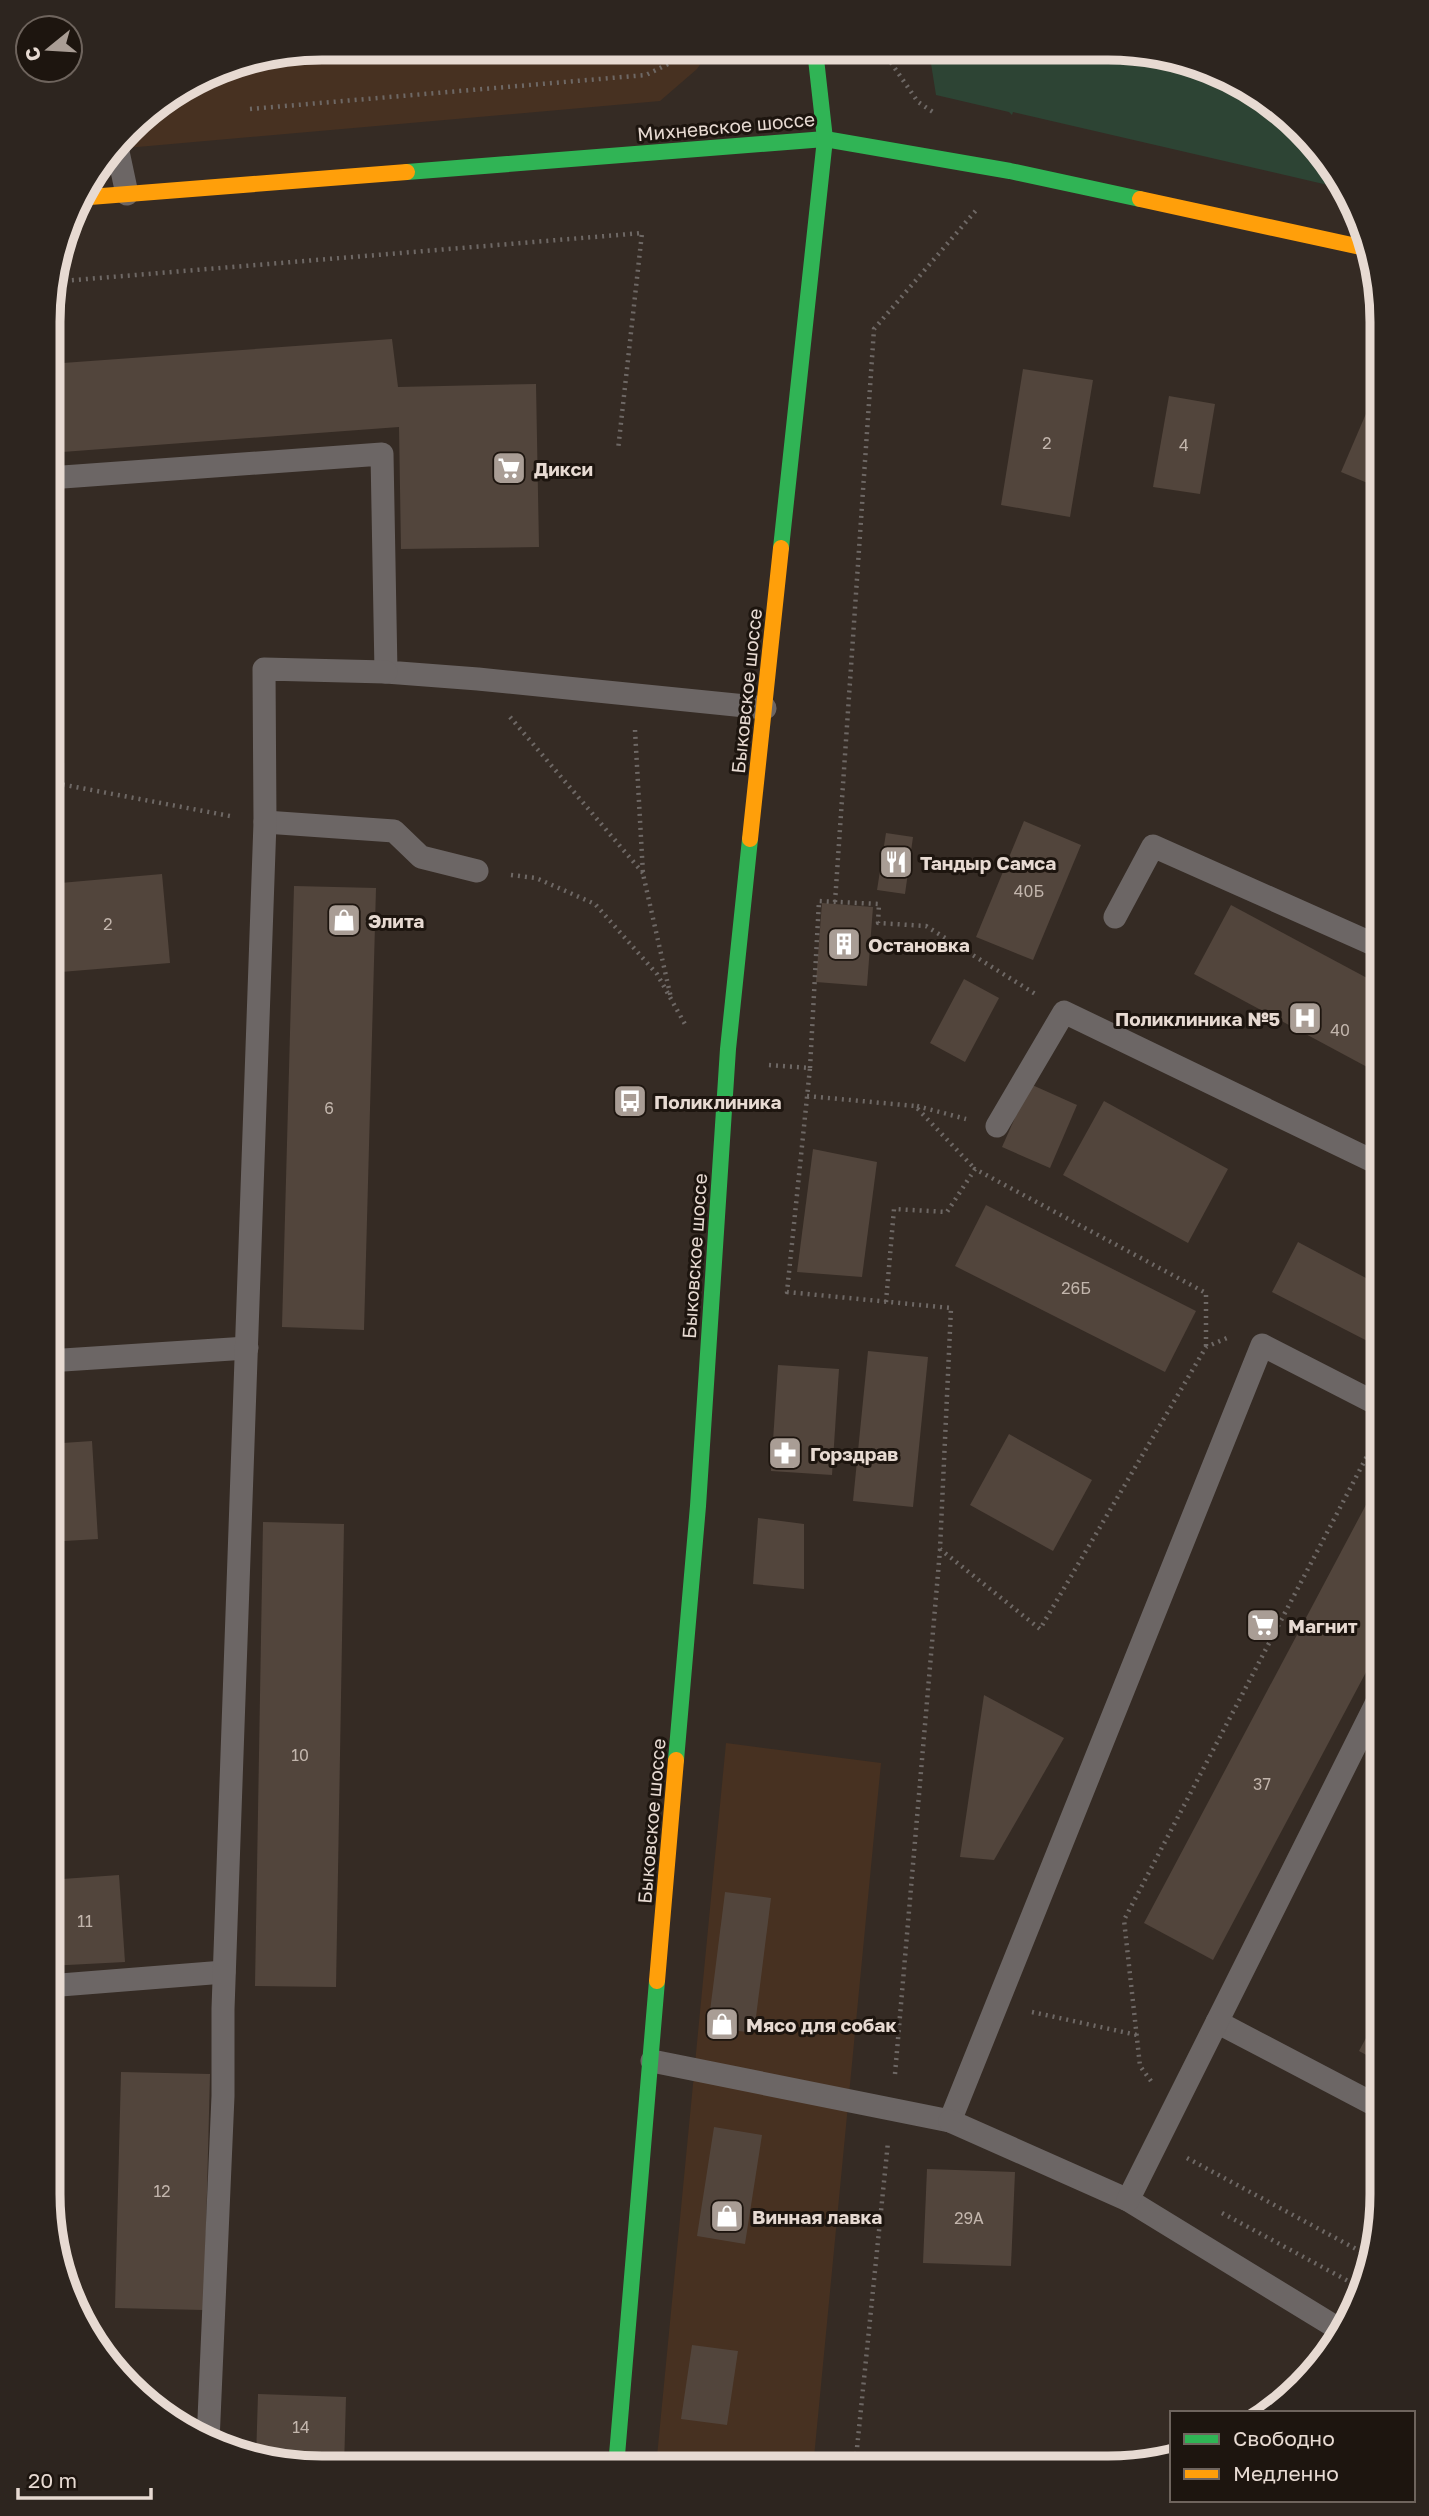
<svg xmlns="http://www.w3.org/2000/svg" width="1429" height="2516" viewBox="0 0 1429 2516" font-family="'Golos Text',sans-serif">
	<rect width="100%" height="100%" fill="#352b24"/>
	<g fill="#473121">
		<path d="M321,47l389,3 -13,19 -37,32 -545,48 25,-33 77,-48z"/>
		<path d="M726,1743l155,20 -68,705 -157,-1z"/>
	</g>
	<path fill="#2d4434" d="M929,51l232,1 67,23 60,40 47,54 10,20 -332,-77 -1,3 -3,-3 -73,-17z"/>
	<g fill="#52453c">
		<path d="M226,66l3,14 -48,11 36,-23z"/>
		<path d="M392,339l6,48 138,-3 3,163 -138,2 -2,-122 -350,26v-89z"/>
		<path d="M1023,369l70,11 -23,137 -69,-12z"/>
		<path d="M1169,396l46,8 -15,90 -47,-7z"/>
		<path d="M1371,402l11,5v82l-41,-17z"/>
		<path d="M1024,821l57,24 -48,115 -57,-23z"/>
		<path d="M886,833l27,4 -8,57 -28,-4z"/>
		<path d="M162,874l8,89 -121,10v-89z"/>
		<path d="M294,886l82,2 -12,442 -82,-3z"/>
		<path d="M822,903l51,4 -6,79 -51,-4z"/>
		<path d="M1231,905l151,81v89l-188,-101z"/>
		<path d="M964,979l35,19 -34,64 -35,-19z"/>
		<path d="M1030,1084l47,21 -27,63 -48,-21z"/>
		<path d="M1104,1101l124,68 -40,74 -125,-68z"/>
		<path d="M813,1149l64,13 -15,115 -65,-5z"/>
		<path d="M986,1205l210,106 -31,61 -210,-106z"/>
		<path d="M1298,1242l83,44v62l-109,-56z"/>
		<path d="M868,1351l60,6 -15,150 -60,-6z"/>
		<path d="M778,1365l61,4 -7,106 -61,-4z"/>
		<path d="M1009,1434l83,46 -39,71 -83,-46z"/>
		<path d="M92,1441l6,98 -50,3v-98z"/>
		<path d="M1368,1501l13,7v136l-168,316 -69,-37z"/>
		<path d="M758,1518l46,6v65l-51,-5z"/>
		<path d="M263,1522l81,2 -8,463 -81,-1z"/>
		<path d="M984,1695l80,43 -70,122 -34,-3z"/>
		<path d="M119,1875l6,87 -77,4v-86z"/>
		<path d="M725,1892l46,6 -17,135 -46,-6z"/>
		<path d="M1381,2010v53l-22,-12z"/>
		<path d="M121,2072l89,2 -6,236 -89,-2z"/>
		<path d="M714,2127l48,8 -17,109 -48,-8z"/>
		<path d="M927,2169l88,3 -4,94 -88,-3z"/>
		<path d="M692,2345l46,6 -11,74 -46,-6z"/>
		<path d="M258,2394l88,3 -2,70 -59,-1 -29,-8z"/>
	</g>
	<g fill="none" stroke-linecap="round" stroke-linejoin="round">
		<g stroke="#6e6865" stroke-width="4.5" stroke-dasharray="2 5" stroke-linecap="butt">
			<path d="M883,51l35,51 18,12"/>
			<path d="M250,109l396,-34 32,-16 7,-9"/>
			<path d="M51,282l591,-49 -24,217"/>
			<path d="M510,717l133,156"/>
			<path d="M635,730l8,144 28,124"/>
			<path d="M49,782l181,34"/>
			<path d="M511,875l25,3 59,26 62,70 29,52"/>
			<path d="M835,902l39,-573 104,-121"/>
			<path d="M769,1065l41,3 -23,224 164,16 -11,241 100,80 166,-282 21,-9"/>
			<path d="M810,1068l9,-167 60,3 -1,19 48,3 111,69"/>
			<path d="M807,1096l108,10 60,63"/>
			<path d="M917,1106l49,13"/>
			<path d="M886,1302l8,-93 53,3 28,-43 231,124v53"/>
			<path d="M1032,2012l105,23"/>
			<path d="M895,2074l45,-524"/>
			<path d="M1151,2081l-11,-15 -16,-146 252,-481"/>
			<path d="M1187,2158l184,99"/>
			<path d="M1222,2213l141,76"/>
			<path d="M855,2468l33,-326"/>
		</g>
		<g stroke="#6c6665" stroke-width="23">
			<path d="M117,147l10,47"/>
			<path d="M49,478l333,-24 4,218 92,7 287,29"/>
			<path d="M265,822l129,9 27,26 56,14"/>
			<path d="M1115,917l38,-71 229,102"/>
			<path d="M997,1126l67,-114 317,153"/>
			<path d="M48,1361l199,-13"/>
			<path d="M48,1986l176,-14"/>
			<path d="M1217,2022l164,86"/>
			<path d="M652,2061l298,60 312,-776 119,61"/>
			<path d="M950,2121l178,79 214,131"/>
			<path d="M1128,2200l253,-506"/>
			<path d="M208,2442l15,-346v-87l42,-1187 -1,-153 122,3"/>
		</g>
		<g stroke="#30b455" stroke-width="16">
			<path d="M407,172l418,-33 185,32 130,28"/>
			<path d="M781,548l44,-409 -10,-89"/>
			<path d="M676,1760l22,-254 30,-457 22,-210"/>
			<path d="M616,2467l41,-486"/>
		</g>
		<g stroke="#ff9f0a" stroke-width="16">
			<path d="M77,198l330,-26"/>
			<path d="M1140,199l230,50"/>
			<path d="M750,839l31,-291"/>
			<path d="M657,1981l19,-221"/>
		</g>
	</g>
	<defs>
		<g id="supermarket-square" transform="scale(1.75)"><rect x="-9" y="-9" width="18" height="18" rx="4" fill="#a99d95" stroke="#1d150f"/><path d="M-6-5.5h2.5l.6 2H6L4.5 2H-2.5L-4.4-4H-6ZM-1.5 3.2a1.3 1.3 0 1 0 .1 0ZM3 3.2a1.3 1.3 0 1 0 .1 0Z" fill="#fff"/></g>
		<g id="restaurant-square" transform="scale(1.75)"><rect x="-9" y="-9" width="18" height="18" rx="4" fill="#a99d95" stroke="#1d150f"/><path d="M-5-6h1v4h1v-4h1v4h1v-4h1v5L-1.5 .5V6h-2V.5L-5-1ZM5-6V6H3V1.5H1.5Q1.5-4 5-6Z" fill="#fff"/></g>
		<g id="shop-square" transform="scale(1.75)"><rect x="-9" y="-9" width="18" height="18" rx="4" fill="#a99d95" stroke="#1d150f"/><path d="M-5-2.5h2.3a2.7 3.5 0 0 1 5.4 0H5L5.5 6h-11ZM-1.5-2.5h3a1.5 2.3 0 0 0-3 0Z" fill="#fff"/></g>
		<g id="building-square" transform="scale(1.75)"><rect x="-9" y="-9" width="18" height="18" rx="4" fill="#a99d95" stroke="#1d150f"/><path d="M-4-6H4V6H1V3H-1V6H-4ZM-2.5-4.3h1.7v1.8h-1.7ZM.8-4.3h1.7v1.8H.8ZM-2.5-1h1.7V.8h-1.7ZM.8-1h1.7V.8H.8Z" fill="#fff"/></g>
		<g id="hospital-square" transform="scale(1.75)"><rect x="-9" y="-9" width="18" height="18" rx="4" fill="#a99d95" stroke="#1d150f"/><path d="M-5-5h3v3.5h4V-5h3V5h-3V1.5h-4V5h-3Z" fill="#fff"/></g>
		<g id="bus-square" transform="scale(1.75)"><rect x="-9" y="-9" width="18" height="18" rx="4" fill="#a99d95" stroke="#1d150f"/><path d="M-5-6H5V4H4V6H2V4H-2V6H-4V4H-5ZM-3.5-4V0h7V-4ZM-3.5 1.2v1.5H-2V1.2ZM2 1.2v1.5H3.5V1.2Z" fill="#fff"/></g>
		<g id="pharmacy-square" transform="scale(1.75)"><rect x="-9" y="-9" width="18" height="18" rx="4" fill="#a99d95" stroke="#1d150f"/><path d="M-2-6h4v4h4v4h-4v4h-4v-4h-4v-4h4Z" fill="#fff"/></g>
	</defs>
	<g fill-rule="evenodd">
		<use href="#supermarket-square" x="509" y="468"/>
		<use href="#restaurant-square" x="896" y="862"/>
		<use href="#shop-square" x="344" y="920"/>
		<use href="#building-square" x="844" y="944"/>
		<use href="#hospital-square" x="1305" y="1018"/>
		<use href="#bus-square" x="630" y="1101"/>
		<use href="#pharmacy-square" x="785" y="1453"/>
		<use href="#supermarket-square" x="1263" y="1625"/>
		<use href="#shop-square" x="722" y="2024"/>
		<use href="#shop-square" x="727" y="2216"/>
	</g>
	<g text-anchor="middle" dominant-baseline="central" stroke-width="6" stroke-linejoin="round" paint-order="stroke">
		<g font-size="16" fill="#c2b5ac">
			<text x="1047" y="443">2</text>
			<text x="1184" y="445">4</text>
			<text x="1029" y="891">40Б</text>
			<text x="108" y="924">2</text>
			<text x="1340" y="1030">40</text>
			<text x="329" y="1108">6</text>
			<text x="1076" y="1288">26Б</text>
			<text x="300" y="1755">10</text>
			<text x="1262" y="1784">37</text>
			<text x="85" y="1921">11</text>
			<text x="162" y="2191">12</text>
			<text x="969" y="2218">29А</text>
			<text x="301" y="2427">14</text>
		</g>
		<g font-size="19" fill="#e7dad2" stroke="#1d150f">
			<text transform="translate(726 126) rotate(-5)">Михневское шоссе</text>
			<text transform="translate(746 691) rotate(-84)">Быковское шоссе</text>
			<text transform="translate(694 1256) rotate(-86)">Быковское шоссе</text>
			<text transform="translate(651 1821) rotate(-85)">Быковское шоссе</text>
		</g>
		<g font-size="19" font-weight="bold" fill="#e7dad2" stroke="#1d150f" text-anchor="start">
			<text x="534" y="468">Дикси</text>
			<text x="920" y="862">Тандыр Самса</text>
			<text x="368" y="920">Элита</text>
			<text x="868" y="944">Остановка</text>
			<text x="1280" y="1018" text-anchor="end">Поликлиника №5</text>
			<text x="654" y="1101">Поликлиника</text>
			<text x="810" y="1453">Горздрав</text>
			<text x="1288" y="1625">Магнит</text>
			<text x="746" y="2024">Мясо для собак</text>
			<text x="752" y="2216">Винная лавка</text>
		</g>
	</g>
	<path d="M0 0H1429V2516H0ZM322 60H1108A262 262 0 0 1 1370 322V2194A262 262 0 0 1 1108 2456H322A262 262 0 0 1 60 2194V322A262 262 0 0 1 322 60Z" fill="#2d251f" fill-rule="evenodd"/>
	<path fill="none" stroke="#e7dad2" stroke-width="9" d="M322 60H1108A262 262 0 0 1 1370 322V2194A262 262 0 0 1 1108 2456H322A262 262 0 0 1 60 2194V322A262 262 0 0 1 322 60Z"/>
	<rect x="1170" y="2411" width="245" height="91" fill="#1d150f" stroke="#6e645d" stroke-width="2"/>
	<rect x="1184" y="2434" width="35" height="10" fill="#30b455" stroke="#6e645d" stroke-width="2"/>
	<text x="1233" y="2446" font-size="21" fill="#e7dad2">Свободно</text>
	<rect x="1184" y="2469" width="35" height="10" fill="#ff9f0a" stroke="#6e645d" stroke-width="2"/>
	<text x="1233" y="2481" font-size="21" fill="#e7dad2">Медленно</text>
	<g transform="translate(49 49) rotate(252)"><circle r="33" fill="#1d150f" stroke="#6e645d" stroke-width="2"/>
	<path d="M0-5L12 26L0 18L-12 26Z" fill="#a99d95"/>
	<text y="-10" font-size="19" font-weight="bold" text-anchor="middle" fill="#e7dad2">С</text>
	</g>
	<path d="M18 2488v10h133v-10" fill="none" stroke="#e7dad2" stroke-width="3.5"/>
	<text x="28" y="2488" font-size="21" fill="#e7dad2" stroke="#1d150f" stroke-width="5" paint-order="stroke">20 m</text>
</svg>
